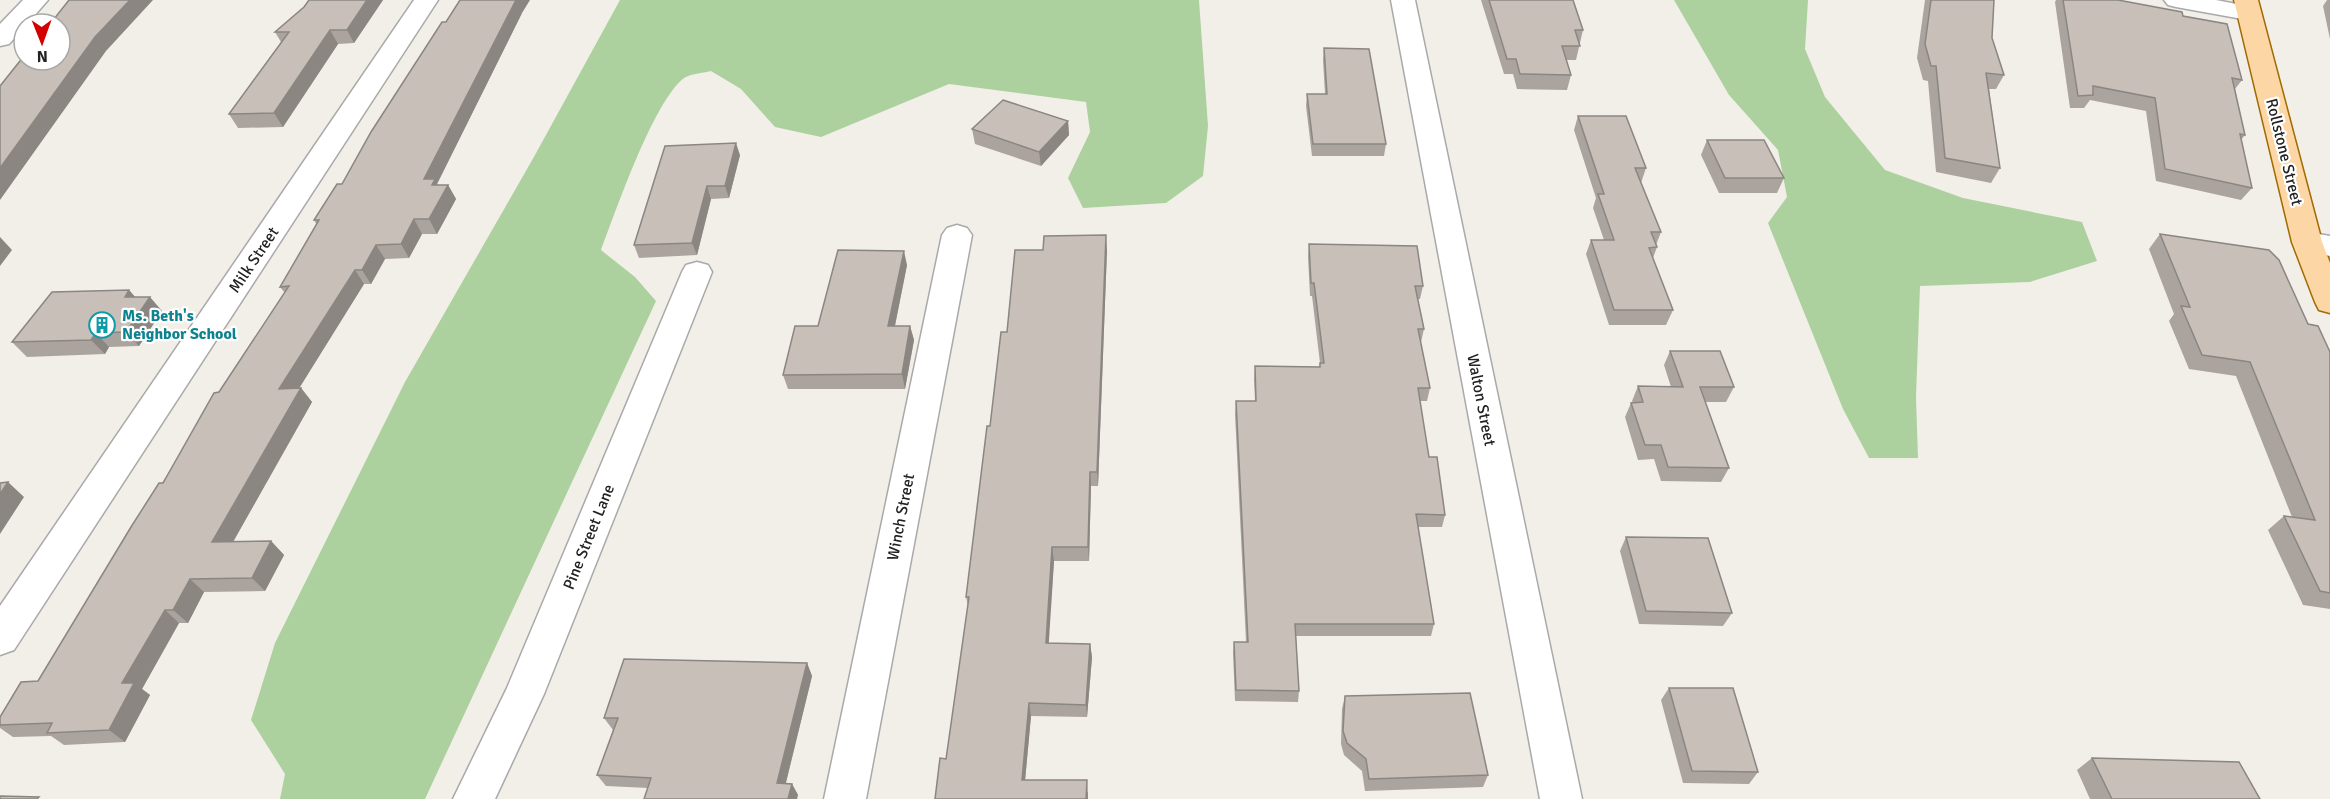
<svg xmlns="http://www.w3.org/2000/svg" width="2330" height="799" viewBox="0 0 2330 799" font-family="Signika,sans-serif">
	<rect width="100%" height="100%" fill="#f2efe9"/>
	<g fill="#add19e">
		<path d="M620,0h579l9,126 -5,50 -37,27 -83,5 -15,-30 22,-46 -4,-30 -137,-18 -128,53 -46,-10 -34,-38 -30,-18c-8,2 -21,3 -27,7 -31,24 -68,133 -83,172l34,27 21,24 -231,498h-145l5,-25 -34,-54 24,-77 130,-261 130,-227z"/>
		<path d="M1674,0h134l-3,49 20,48 60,73 78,28 119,24 15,39 -67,21 -110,4 -4,111 2,61h-49l-26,-49 -75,-186 19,-26 -9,-47 -49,-55z"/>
	</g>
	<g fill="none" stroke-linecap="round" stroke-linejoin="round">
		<g stroke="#a9a9a9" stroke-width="3">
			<g id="minor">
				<path d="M23,0h25l-21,24h-3v4l-15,16 -9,2v-22z"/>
				<path d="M414,0h24l-424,650 -14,5v-49z"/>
				<path d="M1391,0h24l167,799h-42z"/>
				<path d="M2164,0h52l41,8 3,5 -3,5 -9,2 -72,-13 -8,-2z"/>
				<path d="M957,225l10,3 5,7 -106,564h-42l118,-564 5,-7z"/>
				<path d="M2307,232l23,4v20l-33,-7 -5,-7 5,-7z"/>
				<path d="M697,262l11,3 4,7 -168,422 -49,105h-42l54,-111 175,-416 4,-7z"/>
			</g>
		</g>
		<g stroke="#a06b00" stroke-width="3">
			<path id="major" d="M2234,0h24l64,242 8,21v50l-11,-3 -4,-8 -23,-60z"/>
		</g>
		<use href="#minor" fill="#fff" fill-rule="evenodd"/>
		<use href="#major" fill="#fcd6a4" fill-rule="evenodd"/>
	</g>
	<g fill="#aba49e">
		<path d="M309,0h74l-29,43 -16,1 -55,83 -45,1 -9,-14 52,-72 -6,-10 29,-25z"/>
		<path d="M1481,0h92l10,30 -7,30h-10l5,15 -4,15 -50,-1 -4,-15h-9z"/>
		<path d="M1925,0h69l-2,38 12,37 -8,14h-7l11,79 -9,15 -55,-11 -8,-91 -5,-1 -6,-22z"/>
		<path d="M2056,0h62l65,16 59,64 -7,9 10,46 -4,5 11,48 -11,12 -85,-19 -10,-70 -56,-11 -6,8h-14l-15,-106z"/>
		<path d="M2327,0h3v39l-7,-33z"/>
		<path d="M522,13l-85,171 1,1h10l8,14 -19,35h-15l-13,24 -24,1 -14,25h-7l-65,104h2l11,14 -79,140 38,-1 13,14 -19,36 -61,1 -16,31h-9l-37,66 8,6 -25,47 -61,3 -13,-9 -38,1 -13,-9v-11l38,-36 181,-289 66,-99 -5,-6 37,-62 -3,-5 28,-36z"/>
		<path d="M1324,48l62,96 -2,12h-72l-6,-50 1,-12h18l-2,-34z"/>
		<path d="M1578,116l68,52 -5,15 20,49 -5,13 1,2 -4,11 20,52 -7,15h-57l-23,-71 5,-14h13l-11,-32 3,-10 -22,-68z"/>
		<path d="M1068,121l1,14 -28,31 -66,-22 -3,-15z"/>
		<path d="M1707,140l77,38 -7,15h-58l-18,-38z"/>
		<path d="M740,155l-11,43 -18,1 -14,56 -58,3 -5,-13z"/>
		<path d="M2160,234l148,90 22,28v257l-27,-4 -35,-75 16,-14 8,1 -56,-141 -47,-7 -20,-48 5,-7 -25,-65z"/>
		<path d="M1309,244l114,42 -3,13h-2l6,30 -3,13h-1l10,46 -3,13h-7l9,56 16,58 -3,12h-24l16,97 -3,12h-135l3,55 -1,11 -63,-1 -2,-48 1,-11h12l-11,-228 1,-13h19l-1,-22 1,-13 64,1 1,-4 -8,-67h-2l-2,-39z"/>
		<path d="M1043,250h64l-9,236h-7l-2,75h-35l-6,82 42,1 2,13 -5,60 -56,-1 -6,64 63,12v7l-142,-40 22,-153 -2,-9 24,-171 17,-94z"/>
		<path d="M907,265l-12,61h15l4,14 -9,49h-117l-5,-14 35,-49z"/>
		<path d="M129,290l6,7 27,14 -23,35 -30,1 -4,7 -78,3 -15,-15z"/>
		<path d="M1670,351l64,36 -8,15h-21l24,66 -8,14 -60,-1 -7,-22 -16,1 -13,-43 6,-14h2l-1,-2 6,-15 33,1 -7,-22z"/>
		<path d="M1626,537l106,76 -9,13 -84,-2 -19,-73z"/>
		<path d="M807,663l5,13 -26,107 6,1 6,11 -192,-9 -9,-11 16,-45 -9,-12z"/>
		<path d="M1669,688l89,84 -9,12 -66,-1 -22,-83z"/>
		<path d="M1345,696l143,79 -5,12 -118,4 -3,-20 -18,-16 -3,-11 1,-35z"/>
		<path d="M2092,758l168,41h-170l-13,-29z"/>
	</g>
	<g fill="#8b8681">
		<path d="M130,0h23l-47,51 -106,149v-32l95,-131z"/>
		<path d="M367,0h16l-29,43 -7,-13z"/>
		<path d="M516,0h14l-8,13 -85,171 6,10 -19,-15z"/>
		<path d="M330,30l8,14 -55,83 -9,-14z"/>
		<path d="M1068,121l1,14 -28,31 -2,-14z"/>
		<path d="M736,143l4,12 -11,43 -4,-12z"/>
		<path d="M448,185l8,14 -19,35 -8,-15z"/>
		<path d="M707,186l4,13 -14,56 -5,-12z"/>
		<path d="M414,219l8,15 -13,24 -8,-14z"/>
		<path d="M1106,235l1,15 -9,236 -1,-14z"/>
		<path d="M0,237l12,13 -12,16z"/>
		<path d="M376,245l9,14 -14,25 -9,-14z"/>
		<path d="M904,251l3,14 -15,75 -4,-14z"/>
		<path d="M355,270l9,14 -74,119 -11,-14z"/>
		<path d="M129,290l13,15 -17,-8z"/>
		<path d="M150,297l12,14 -23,35 -13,-14z"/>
		<path d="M910,326l4,14 -9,49 -3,-15z"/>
		<path d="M96,333l13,14 -4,7 -14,-14z"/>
		<path d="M301,388l11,14 -87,154 -13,-14z"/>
		<path d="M1090,472l1,14 -2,75 -1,-14z"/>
		<path d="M8,482l16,15 -24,37v-40z"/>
		<path d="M271,541l13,14 -19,36 -13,-13z"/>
		<path d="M1052,547l2,14 -6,95 -2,-13z"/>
		<path d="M190,579l14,13 -16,31 -15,-13z"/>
		<path d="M165,610l14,13 -37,66 8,6 -25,47 -16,-12 13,-47z"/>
		<path d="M1090,644l2,13 -5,60 -1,-12z"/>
		<path d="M807,663l5,13 -29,118 -6,-11z"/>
		<path d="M1029,703l2,13 -7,76 -2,-12z"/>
		<path d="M1087,780l1,19h-2z"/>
		<path d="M792,784l6,11 -1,4h-9z"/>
	</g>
	<g fill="#c7bfb8" stroke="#8b8681" stroke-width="1.5">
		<path d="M69,0h61l-35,37 -95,131v-82l24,-30v4h36v-36h-10z"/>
		<path d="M309,0h58l-20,30h-17l-56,83 -45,1 60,-82h-14l29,-25z"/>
		<path d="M460,0h56l-92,179h11l-3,6h16l-19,34h-15l-13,25 -25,1 -14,25h-7l-76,119 22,-1 -89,154 59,-1 -19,37 -62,1 -17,31h-8l-43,73h12l-25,47 -62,3 5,-10 -52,2v-8l21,-35 17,-1 93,-154 28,-44h4l51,-90 5,-1 70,-106 -9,1 39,-67h-5l23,-36h5l29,-52 71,-110h4z"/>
		<path d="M1489,0h84l10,30h-8l5,16h-18l9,29 -51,-1 -4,-15h-9z"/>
		<path d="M1931,0h63l-2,38 12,37 -18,-2 14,95 -55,-10 -9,-92h-5l-6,-22z"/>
		<path d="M2063,0h55l64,12 1,4 44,8 15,56 -10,-2 13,57 -5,-1 12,54 -87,-19 -10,-71 -62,-12v9l-15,1z"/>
		<path d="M1324,48l45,1 17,95h-73l-6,-50h20z"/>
		<path d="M1003,100l65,21 -29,31 -67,-23z"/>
		<path d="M1578,116h48l20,52h-11l26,64h-10l6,15 -8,1 24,62h-59l-23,-70h23l-16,-46h6z"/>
		<path d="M1707,140h57l20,38h-59z"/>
		<path d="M736,143l-11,43h-18l-15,57 -58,2 31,-99z"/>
		<path d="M2160,234l109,16 10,10 29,64 10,2 12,26v241l-10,-2 -36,-75 31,4 -65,-158 -48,-7 -21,-49 9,1z"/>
		<path d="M1106,235l-9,237h-7l-2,75h-36l-6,96 44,1 -4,61 -57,-2 -7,77h65l-1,19h-151l5,-41 6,1 23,-162h-3l21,-171h3l11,-94h6l8,-82h28l1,-14z"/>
		<path d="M1309,244l108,2 6,40h-8l9,43h-6l12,59h-12l11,69h8l8,58 -29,-1 18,110h-139l4,67 -63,-1 -2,-48h14l-12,-241h20l-1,-35 65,1v-4h4l-10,-80h-3z"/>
		<path d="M838,250l66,1 -16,75h22l-8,48 -119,1 12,-49h23z"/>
		<path d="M129,290l-4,7h25l-24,35 -30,1 -5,7 -79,2 40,-50z"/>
		<path d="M1670,351h50l14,36h-34l29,81 -61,-1 -7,-22h-16l-14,-42 12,-1 -5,-16 45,1z"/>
		<path d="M8,482l-8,12v-11z"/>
		<path d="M1626,537l82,1 24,75 -86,-2z"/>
		<path d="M624,659l183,4 -30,120 15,1 -4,15h-144l7,-21 -54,-3 21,-57h-14z"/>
		<path d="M1669,688h64l25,84 -66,-1z"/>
		<path d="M1470,693l18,82 -119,4 -3,-20 -19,-16 -4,-12 2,-35z"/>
		<path d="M2092,758l147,4 21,37h-148z"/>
		<path d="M0,796l39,1 -2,2h-37z"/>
	</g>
	<defs>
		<g id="building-ring" transform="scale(1.35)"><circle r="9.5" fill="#fff" stroke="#0f9aa8" stroke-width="1.5"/><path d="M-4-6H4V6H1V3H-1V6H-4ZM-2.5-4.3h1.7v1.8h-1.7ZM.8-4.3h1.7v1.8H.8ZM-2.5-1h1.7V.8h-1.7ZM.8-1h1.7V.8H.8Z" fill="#0f9aa8"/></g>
	</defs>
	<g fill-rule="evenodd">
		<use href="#building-ring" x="102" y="325"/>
	</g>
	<g text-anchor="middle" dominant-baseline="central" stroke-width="4.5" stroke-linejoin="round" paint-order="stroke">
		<g font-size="16" fill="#222" stroke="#fff">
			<text transform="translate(2284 152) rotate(76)">Rollstone Street</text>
			<text transform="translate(254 260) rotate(-56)">Milk Street</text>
			<text transform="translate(1481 400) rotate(79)">Walton Street</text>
			<text transform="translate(901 517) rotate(-79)">Winch Street</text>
			<text transform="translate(589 537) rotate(-68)">Pine Street Lane</text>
		</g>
		<g font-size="16" font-weight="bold" fill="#0d838f" stroke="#fff" text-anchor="start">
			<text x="122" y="316">Ms. Beth's<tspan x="122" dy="18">Neighbor School</tspan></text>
		</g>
	</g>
	<g transform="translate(42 42) rotate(179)"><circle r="28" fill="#ffffff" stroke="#a7a7a7" stroke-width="1.5"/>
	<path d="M0-4.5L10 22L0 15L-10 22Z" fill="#d40000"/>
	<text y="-9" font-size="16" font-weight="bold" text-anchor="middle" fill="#222222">N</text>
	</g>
</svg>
